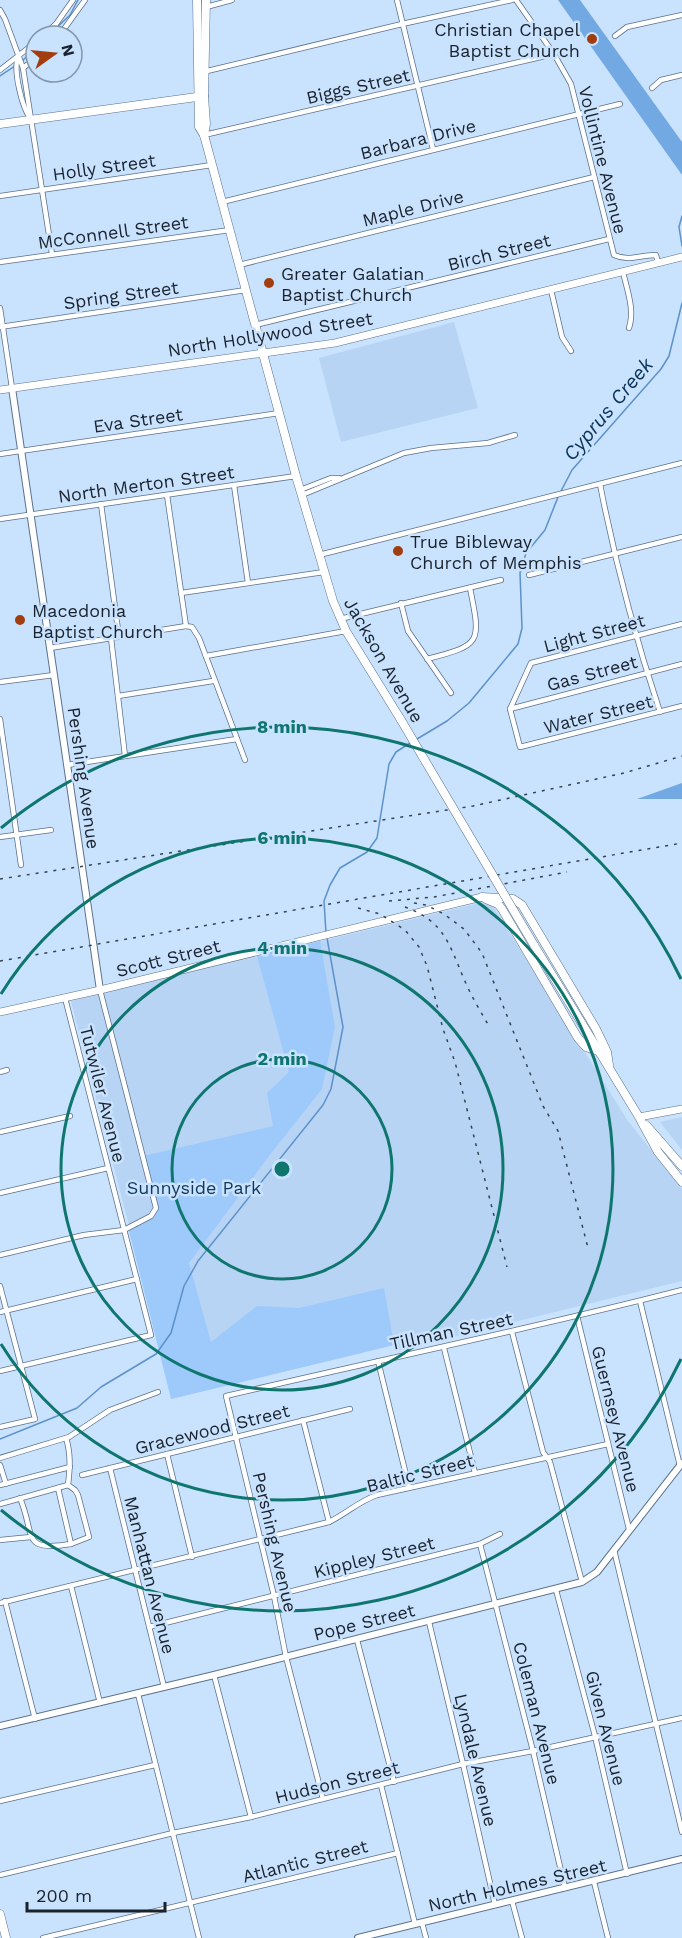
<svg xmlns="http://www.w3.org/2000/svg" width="682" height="1938" viewBox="0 0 682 1938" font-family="'Work Sans',sans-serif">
	<rect width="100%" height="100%" fill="#c9e2fe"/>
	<g fill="#b7d4f5">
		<path d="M454,322l24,86 -137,34 -22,-84z"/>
		<path d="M480,903l12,2 136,216 54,68v92l-286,70 -2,-6 -223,54 -8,-42 -92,-356z"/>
		<path d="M682,1117v33l-22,-28z"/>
	</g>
	<path fill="#9dcafb" d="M320,941l15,86 -13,62 -53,67 -80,107 22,79 46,-36 42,2 85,-20 10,57 -223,54 -43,-172 23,-11 5,-9 -13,-51 130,-30 -6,-33 22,-21 -32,-116z"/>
	<g fill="#73a9e3">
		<path d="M558,0h22l102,142v33z"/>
		<path d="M682,783v16h-45z"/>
	</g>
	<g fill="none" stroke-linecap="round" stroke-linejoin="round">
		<g stroke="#5c91ca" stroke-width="1.5">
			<path d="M48,36l22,-21 8,-15"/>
			<path d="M21,62l15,-14"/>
			<path d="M0,76l15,-10"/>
			<path d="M682,216l-3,11 3,19"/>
			<path d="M560,493l12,-23 89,-101 8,-13 13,-53"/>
			<path d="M417,739l30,-18 22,-18 49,-59 4,-16 -2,-55 6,-20 19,-23 13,-33"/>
			<path d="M326,933l-2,-32 6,-16 10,-17 27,-16 10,-14 12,-74 7,-12 14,-9"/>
			<path d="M0,1439l77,-31 24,-21 55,-33 15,-21 13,-47 14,-25 125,-156 8,-16 12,-62 -16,-89"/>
		</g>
		<g stroke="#5b7189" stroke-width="6">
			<g id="minor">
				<path d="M397,0l36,149"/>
				<path d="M516,0l38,54 17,30 43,171c16,7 24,0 42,0l2,8"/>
				<path d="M206,7l26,-7"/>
				<path d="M0,10l5,9 18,49 29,186"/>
				<path d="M43,36l13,-12 17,-24"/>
				<path d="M59,36l26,-36"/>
				<path d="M615,36l12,-9 55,-12"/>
				<path d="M18,58c-5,12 4,49 12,60"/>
				<path d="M23,68l13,-10"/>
				<path d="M0,70l36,-28"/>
				<path d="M203,72l199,-48 110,-24"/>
				<path d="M652,88l9,-8 21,-5"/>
				<path d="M204,135l350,-81"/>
				<path d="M0,196l212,-31"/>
				<path d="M222,202l398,-98"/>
				<path d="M0,262l230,-32"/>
				<path d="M239,265l355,-88"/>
				<path d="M623,272c4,18 12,38 6,56"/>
				<path d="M551,290l11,47 9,14"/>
				<path d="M0,308l12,80"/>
				<path d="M255,325l354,-86"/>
				<path d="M0,327l246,-37"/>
				<path d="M0,454l279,-41"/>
				<path d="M600,484c15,78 35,153 60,228"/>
				<path d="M234,485l14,98"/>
				<path d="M300,490l31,-12h8"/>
				<path d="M167,495l19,131 6,1 7,11 46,122"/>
				<path d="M302,495l102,-42 27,-5 57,-5 27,-8"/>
				<path d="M101,504l18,133"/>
				<path d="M0,519l296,-43"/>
				<path d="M319,555l363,-92"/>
				<path d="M529,575l153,-38"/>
				<path d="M181,593l143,-21"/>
				<path d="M401,603l7,28 43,62"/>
				<path d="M340,619l161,-39"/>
				<path d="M682,624l-151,39 -21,46 10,38 162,-41"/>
				<path d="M111,638l14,118"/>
				<path d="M50,648l136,-22"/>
				<path d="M206,656l140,-25"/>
				<path d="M427,659c55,-14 54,-16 43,-71"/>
				<path d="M0,682l54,-7"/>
				<path d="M118,696l95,-15"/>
				<path d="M510,709l172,-45"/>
				<path d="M0,719l21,146"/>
				<path d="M67,765l170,-26"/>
				<path d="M0,837l51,-7"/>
				<path d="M0,1072l7,-2"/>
				<path d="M0,1132l70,-16"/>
				<path d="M0,1193l108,-25"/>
				<path d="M0,1255l84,-20 40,-5 27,-14 5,-8 -56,-218"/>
				<path d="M0,1286l35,133 -35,8"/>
				<path d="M640,1301l40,165"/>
				<path d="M0,1312l137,-33"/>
				<path d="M577,1316l52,213"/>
				<path d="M512,1332l31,120 7,10 32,120"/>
				<path d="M444,1348l31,125"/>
				<path d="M378,1361l31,126"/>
				<path d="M0,1371l151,-36 -86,-337"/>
				<path d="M303,1420l26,102"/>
				<path d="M66,1438c5,16 4,31 2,47"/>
				<path d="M167,1454l25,103"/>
				<path d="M0,1458l69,-21 41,-27 48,-18"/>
				<path d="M0,1465l6,19"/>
				<path d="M110,1468l54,219"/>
				<path d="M82,1475l268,-66"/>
				<path d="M0,1485l70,-18"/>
				<path d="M68,1485l7,5 3,5 11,42 -18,7"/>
				<path d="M20,1498c16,38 0,54 51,46l-13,-56"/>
				<path d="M0,1504l68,-19"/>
				<path d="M0,1540l31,-3"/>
				<path d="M480,1544l53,207 32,137"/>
				<path d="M614,1550l68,282"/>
				<path d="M71,1586l29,117"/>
				<path d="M556,1590l39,146 32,138"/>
				<path d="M5,1601l30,118"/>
				<path d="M0,1603l329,-81c17,-8 30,-21 48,-27l231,-51"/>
				<path d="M429,1622l34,142 32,141"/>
				<path d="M149,1627l331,-83 20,-10"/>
				<path d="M357,1640l37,142"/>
				<path d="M214,1675l37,142"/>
				<path d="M138,1694l61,244"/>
				<path d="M381,1785l34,139"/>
				<path d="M323,1799l-37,-142 -12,-61 -48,-200c152,-36 305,-67 456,-106"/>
				<path d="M0,1801l155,-36"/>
				<path d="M0,1875l173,-42 78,-16 212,-53 70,-13 149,-33"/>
				<path d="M594,1882l14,56"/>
				<path d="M512,1901l10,37"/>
				<path d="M422,1923l4,15"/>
				<path d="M43,1938l355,-85"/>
			</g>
		</g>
		<g stroke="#5b7189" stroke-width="8">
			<g id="tertiary">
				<path d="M12,388l88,602"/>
				<path d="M0,1726l214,-51 368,-93 15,-10 85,-109"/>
				<path d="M358,1938l324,-79"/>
			</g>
		</g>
		<g stroke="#5b7189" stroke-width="8">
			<g id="secondary">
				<path d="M0,390l335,-47 347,-86"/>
				<path d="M0,1012l100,-22 382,-93"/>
				<path d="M639,1117l43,-8"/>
			</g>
		</g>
		<g stroke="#5b7189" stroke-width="9">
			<g id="primary">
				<path d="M197,0l2,127 5,8 92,341 37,125 13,30 55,89"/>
				<path d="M0,124l204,-28"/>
				<path d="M204,135l2,-11 -2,-28 2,-96"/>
				<path d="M482,897l31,2 9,6 74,124 11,23 2,13"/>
				<path d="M486,899l12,5 4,5 76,129 8,9 12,4"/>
				<path d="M534,945l105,172 19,35 24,30"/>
				<path d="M646,1125l36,41"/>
				<path d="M0,1914l6,24"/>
			</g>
		</g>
		<use href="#minor" stroke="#fff" stroke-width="4.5"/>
		<use href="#tertiary" stroke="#fff" stroke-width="6"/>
		<use href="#secondary" stroke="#fff" stroke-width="7"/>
		<use href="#primary" stroke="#fff" stroke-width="8"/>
		<g stroke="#36424f" stroke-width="1.5" stroke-dasharray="3 6" stroke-linecap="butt">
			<path d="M0,879l473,-73 151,-33 58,-17"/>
			<path d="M389,901l45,-4 133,-25"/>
			<path d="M414,903l12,2 18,9 20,15 18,24 61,153 15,25 30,117"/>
			<path d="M405,907c39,14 44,37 59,72 7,17 17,33 26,49"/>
			<path d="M358,908l22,6 25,16 14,17 8,19 16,63 12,33 52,205"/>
			<path d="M0,961l682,-118"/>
		</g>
		<g stroke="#5b7189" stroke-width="9" stroke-linecap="butt">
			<path id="primary-bridge" d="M401,720l133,225"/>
		</g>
		<use href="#primary-bridge" stroke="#fff" stroke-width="8"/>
	</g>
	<g fill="none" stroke="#0f766e" stroke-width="3">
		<circle cx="282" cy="1169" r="110"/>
		<circle cx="282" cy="1169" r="221"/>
		<path d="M1 994A331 331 0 1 1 1 1344"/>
		<path d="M681 1359A442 442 0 0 1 1 1510M1 828A442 442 0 0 1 681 979"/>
	</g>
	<g fill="#a23d10" stroke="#c9e2fe" stroke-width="2">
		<circle cx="592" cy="39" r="6"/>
		<circle cx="269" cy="283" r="6"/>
		<circle cx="398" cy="551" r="6"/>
		<circle cx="20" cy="620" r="6"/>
	</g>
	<g text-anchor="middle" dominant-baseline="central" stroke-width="5" stroke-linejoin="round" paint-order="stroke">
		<g font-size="18" fill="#1a232d" stroke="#c9e2fe" text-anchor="start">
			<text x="580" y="29" text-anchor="end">Christian Chapel<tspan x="580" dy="21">Baptist Church</tspan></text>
			<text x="281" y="273">Greater Galatian<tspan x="281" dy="21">Baptist Church</tspan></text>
			<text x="410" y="541">True Bibleway<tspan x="410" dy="21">Church of Memphis</tspan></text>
			<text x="32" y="610">Macedonia<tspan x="32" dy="21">Baptist Church</tspan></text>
		</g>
		<g font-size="18" fill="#1a232d" stroke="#c9e2fe">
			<text transform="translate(358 86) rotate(-13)">Biggs Street</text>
			<text transform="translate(418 139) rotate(-14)">Barbara Drive</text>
			<text transform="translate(603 160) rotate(76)">Vollintine Avenue</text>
			<text transform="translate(104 167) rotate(-8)">Holly Street</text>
			<text transform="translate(413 208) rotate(-14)">Maple Drive</text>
			<text transform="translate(113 232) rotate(-8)">McConnell Street</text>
			<text transform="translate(499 252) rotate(-14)">Birch Street</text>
			<text transform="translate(121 295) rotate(-8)">Spring Street</text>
			<text transform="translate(270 334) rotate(-9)">North Hollywood Street</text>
			<text transform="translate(138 420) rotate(-8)">Eva Street</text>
			<text transform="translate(146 484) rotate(-8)">North Merton Street</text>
			<text transform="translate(594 633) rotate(-15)">Light Street</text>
			<text transform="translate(384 660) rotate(60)">Jackson Avenue</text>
			<text transform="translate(592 673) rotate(-15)">Gas Street</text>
			<text transform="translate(598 714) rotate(-14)">Water Street</text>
			<text transform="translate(84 778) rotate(82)">Pershing Avenue</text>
			<text transform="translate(168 958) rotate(-14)">Scott Street</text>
			<text transform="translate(103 1094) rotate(76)">Tutwiler Avenue</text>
			<text transform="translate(451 1331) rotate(-12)">Tillman Street</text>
			<text transform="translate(616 1419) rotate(76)">Guernsey Avenue</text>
			<text transform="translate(212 1429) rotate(-14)">Gracewood Street</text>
			<text transform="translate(420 1473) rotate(-14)">Baltic Street</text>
			<text transform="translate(275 1542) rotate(77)">Pershing Avenue</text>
			<text transform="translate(374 1557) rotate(-14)">Kippley Street</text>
			<text transform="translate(150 1575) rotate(76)">Manhattan Avenue</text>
			<text transform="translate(364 1622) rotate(-14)">Pope Street</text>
			<text transform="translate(537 1713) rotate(76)">Coleman Avenue</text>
			<text transform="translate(606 1728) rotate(76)">Given Avenue</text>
			<text transform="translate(476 1760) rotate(77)">Lyndale Avenue</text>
			<text transform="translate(337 1782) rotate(-14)">Hudson Street</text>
			<text transform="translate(305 1861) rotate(-14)">Atlantic Street</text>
			<text transform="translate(517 1885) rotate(-13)">North Holmes Street</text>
		</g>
		<g font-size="18" fill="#10375d" stroke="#c9e2fe">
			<text x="194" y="1187">Sunnyside Park</text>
		</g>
		<g font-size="20" font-style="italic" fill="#0b3358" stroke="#c9e2fe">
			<text transform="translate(608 409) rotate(-50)">Cyprus Creek</text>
		</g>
	</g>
	<circle cx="282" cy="1169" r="9" fill="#0f766e" stroke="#c9e2fe" stroke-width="3"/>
	<g font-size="18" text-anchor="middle" font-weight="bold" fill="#0f766e" stroke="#c9e2fe" stroke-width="5" stroke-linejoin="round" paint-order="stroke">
		<text x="282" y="733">8 min</text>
		<text x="282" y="844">6 min</text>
		<text x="282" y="954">4 min</text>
		<text x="282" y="1065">2 min</text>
	</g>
	<g transform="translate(54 54) rotate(75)"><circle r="28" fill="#c9e2fe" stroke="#8396aa" stroke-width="1.5"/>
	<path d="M0-4.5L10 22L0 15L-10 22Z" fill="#a23d10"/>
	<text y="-9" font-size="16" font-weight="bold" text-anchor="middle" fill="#1a232d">N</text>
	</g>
	<path d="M27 1902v9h138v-9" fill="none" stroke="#1a232d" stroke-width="3"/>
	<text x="36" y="1902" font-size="18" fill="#1a232d" stroke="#c9e2fe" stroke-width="4.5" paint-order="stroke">200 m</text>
</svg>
